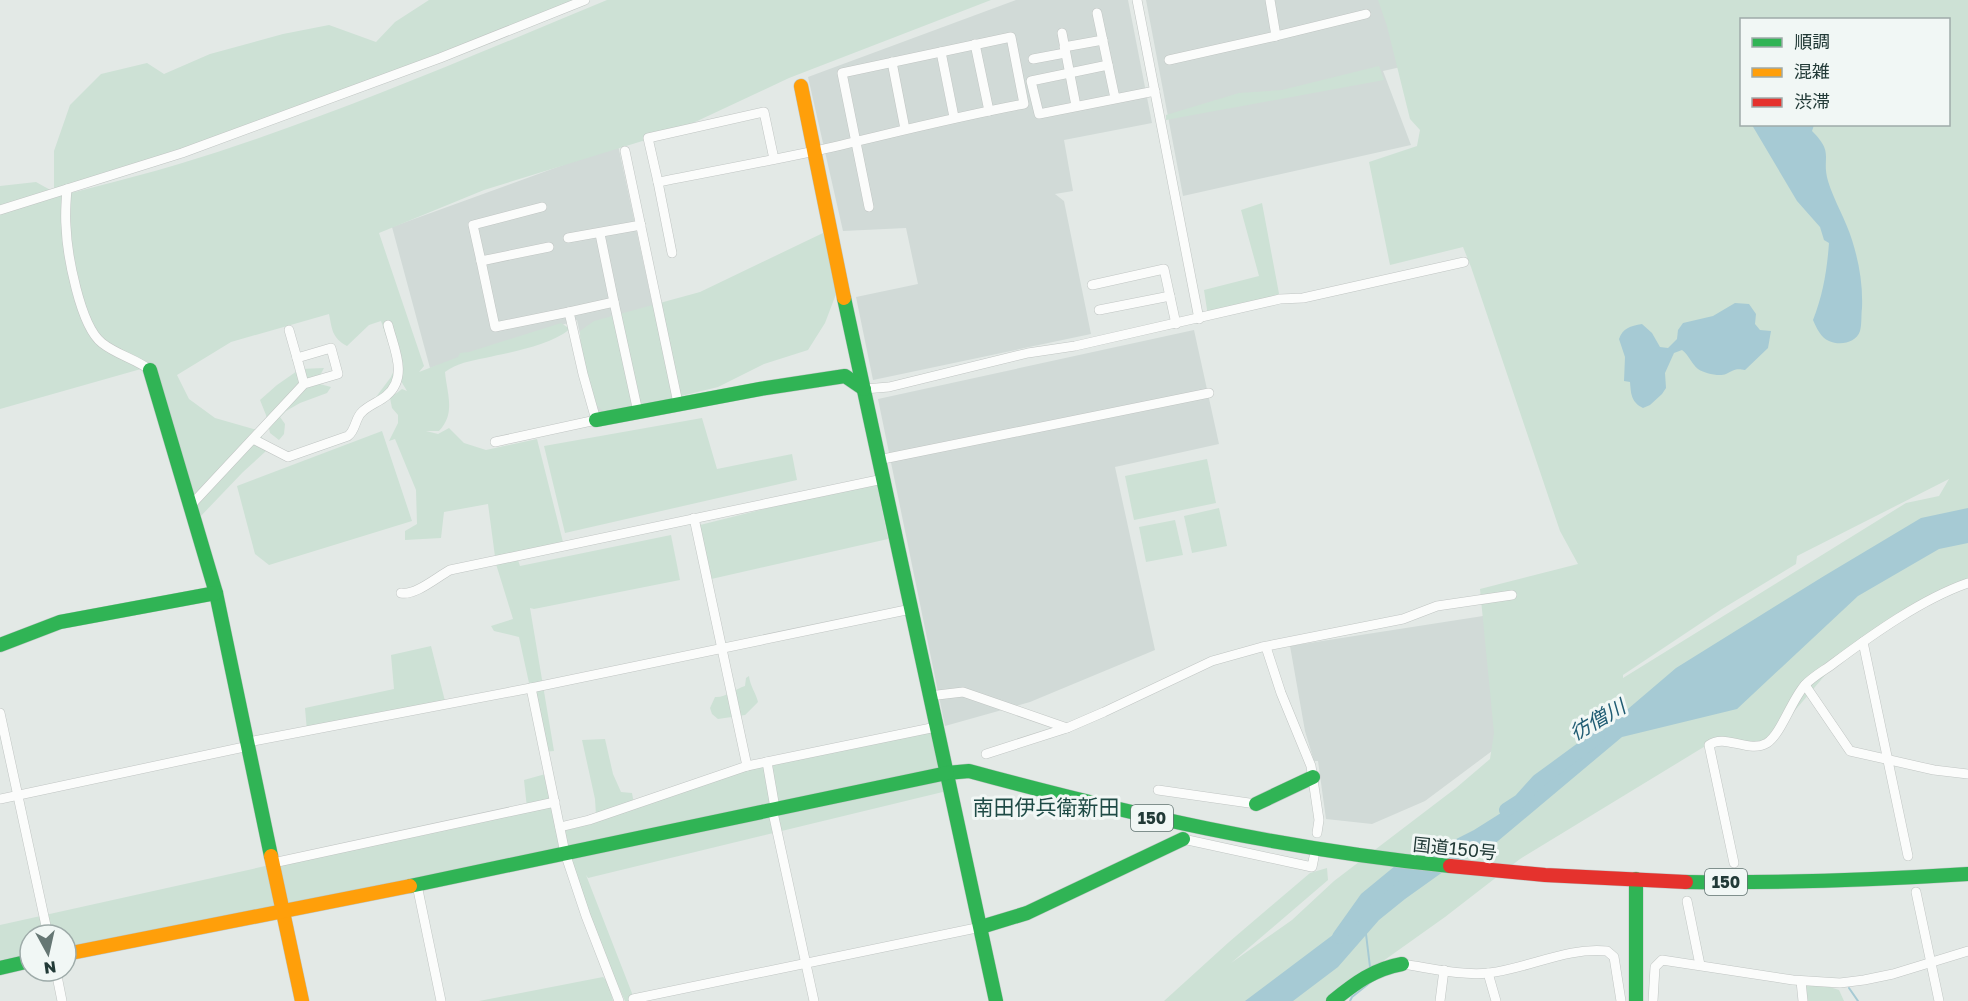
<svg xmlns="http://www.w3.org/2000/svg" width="1968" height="1001" viewBox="0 0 1968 1001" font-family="'Golos Text','Noto Sans JP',sans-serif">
	<rect width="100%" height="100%" fill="#e3e9e6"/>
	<g fill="#d1dad7">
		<path d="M1016,0h112l24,123 -88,17 9,51 -18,3 9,7 27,133 -218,46 -17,-83 62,-13 -12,-56 -63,3 -35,-154z"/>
		<path d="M1146,0h236l19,67 -18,4 28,74 -228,51z"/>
		<path d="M618,145l54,251 -75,17 -20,-93 -147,48 -38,-141z"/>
		<path d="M1194,330l25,114 -104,23 40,183 -125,52 -85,24 -67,-327z"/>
		<path d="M1483,616l17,129 -75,56 -53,23 -46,-5 -8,-58h-4l-9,-30 -15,-85z"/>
	</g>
	<g fill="#cde1d5" fill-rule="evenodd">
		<path d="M429,0h153l-231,92 -169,61 -182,57v-24l36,-4 18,10v-41l16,-46 31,-31 46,-11 17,11 46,-20 73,-20 46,-9 47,17 19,-20z"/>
		<path d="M607,0h384l-202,78 -111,52 -194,60 -105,43 45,133 -5,6 39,-15 2,-4 9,-1 92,-29 9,6c-21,17 -59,23 -85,29 -15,3 -28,5 -40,14 2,22 11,41 -6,59h-13l12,3 11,-6 15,15 22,7 51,-11 27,107 -47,11 3,9 151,-31 9,45 -146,29 -4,-1 24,143 -10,1 -25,-115 -25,-6 -3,-5 22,-7 -17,-55 -8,-60 -44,8 -3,26 -36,2v-9l12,-7 -1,-34 -21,-51 -6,2 9,-18v-8l-6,-7 -2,-10 12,-9 5,2 -6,-10 -31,24 21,-28 5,-12 -15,-44 -12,4 -22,21c-15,-8 -15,-17 -18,-32l-98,28 -54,33 12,24 26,19 45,13 6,20 -23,21 -44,46 -44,-153 -155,44v-196c59,-19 120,-31 179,-49 145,-44 288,-106 428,-164z"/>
		<path d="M1378,0h590v587l-63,29 -67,44 -71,83 -60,2 -187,114 -75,58 -118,84h-163l65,-59 81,-69 17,-5 1,12 -97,83 61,-43 42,-39 122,-93 34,-29 4,-26 -14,-144 98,-25 -18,-33 -89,-264 -8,-20 -73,18 -21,-103 48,-16 3,-16 -10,-11 -23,-93zM1742,20h206v104h-206zM1949,479l-10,17 -33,7 -283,175v-3l99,-66 74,-45 1,-8z"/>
		<path d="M1379,66l5,14 -218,40v-5l73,-22 43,-3z"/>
		<path d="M1262,203l18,96 -72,17 -4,-26 55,-14 -18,-66z"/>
		<path d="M823,233l18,48 -16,42 -17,27 -44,14 -46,23 -111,27 -11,-9 -15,-42 -1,-32 14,-10 106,-29z"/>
		<path d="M324,368l-8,15 15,4 -4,6 -27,10 -14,8 -6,6 5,7 -1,10 -5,6 -9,-7 -4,-18 -6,-15 17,-15 23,-16z"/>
		<path d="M702,418l15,51 75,-15 5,26 -232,53 -21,-87z"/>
		<path d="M382,431l30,90 -143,44 -14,-11 -18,-68z"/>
		<path d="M1207,459l9,44 -82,17 -9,-44z"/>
		<path d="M876,481l12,58 -181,41 -11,-54z"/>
		<path d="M1219,508l8,38 -35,7 -8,-37z"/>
		<path d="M1175,520l8,35 -37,7 -7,-35z"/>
		<path d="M431,646l15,59 -139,26 -2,-23 89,-19 -3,-34z"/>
		<path d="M749,676c1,10 7,17 9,26l-13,13 -27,4 -6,-5 -2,-6 5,-11c10,1 20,-8 30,-11l1,-8z"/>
		<path d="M936,727l15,63 -363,88 -2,-3 49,126h-10l-43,-96 -17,-52 -499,95v-13h-36v19l-30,6v-35l527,-117 -3,-28 25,-7 11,54 36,-12 -1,-16 -13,-59 23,-1 8,35 8,18 11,1 2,11 114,-35z"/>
		<path d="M603,977l5,5 5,19h-134z"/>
		<path d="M1801,981l16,2 22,7 5,11h-41z"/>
	</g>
	<g fill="#a6cad4">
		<path d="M1752,125h62l-2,6c23,23 9,25 16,50 6,20 18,39 24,59 7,22 11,45 10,68 -1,7 0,16 -2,23 -4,12 -20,15 -31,10 -8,-3 -13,-14 -16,-21 10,-25 14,-50 16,-77l-5,-3 -4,-13 -23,-26z"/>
		<path d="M1735,303l14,1 7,10 -1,10 5,6 11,1 -3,17 -23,22c-9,-2 -11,0 -19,4 -7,3 -22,-1 -28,-5 -7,-6 -9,-14 -16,-19l-8,3 -9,20 1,15 -4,6 -12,11 -7,3c-12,-6 -12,-14 -13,-26l-6,-1 1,-24 -6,-18c4,-11 11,-13 23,-15l10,9 8,14 8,1 9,-9 1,-9 5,-7 30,-7z"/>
		<path d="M1968,508v35l-29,6 -81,47 -121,113 -115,28 -130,109 -38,18 -49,35 -26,21 -41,47 -45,34h-48l105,-79 61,-60 63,-32 46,-29 156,-133 148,-92 97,-58z"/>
	</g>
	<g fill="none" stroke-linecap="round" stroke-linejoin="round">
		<g stroke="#a6cad4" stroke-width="2">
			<path d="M1366,934l4,33"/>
			<path d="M1849,988l9,13"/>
			<path d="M1350,1001l2,-4 20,-16v-2"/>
		</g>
		<g stroke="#a6cad4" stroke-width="14">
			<path d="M1506,810l14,-9 18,-20 60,-44"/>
			<path d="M1339,937l27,-38 45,-37 7,-3"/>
		</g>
		<g stroke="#c0c5c3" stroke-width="10">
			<g id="street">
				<path d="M1137,0l62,319"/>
				<path d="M1270,0l6,36 90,-22"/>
				<path d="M1097,13l11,52"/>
				<path d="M1062,33l14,73"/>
				<path d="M975,44l14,67"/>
				<path d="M1064,47l39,-7"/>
				<path d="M941,52l13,65"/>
				<path d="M1033,59l32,-6"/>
				<path d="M1169,60l107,-24"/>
				<path d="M892,62l13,67"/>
				<path d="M1115,98l-7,-33 -77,16 8,33 116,-23"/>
				<path d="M625,151l53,252"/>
				<path d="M658,182l-10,-44 116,-26 10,47"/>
				<path d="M67,189c-1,12 -2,25 -1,37 1,28 14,100 36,117 15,12 34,16 48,27"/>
				<path d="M542,207l-69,18 8,36 68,-14"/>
				<path d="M0,210l182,-57 258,-95 145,-58"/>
				<path d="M568,238l73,-13"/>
				<path d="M672,253l-14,-71c52,-10 105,-20 157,-31 70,-16 139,-34 209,-47l-13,-67 -169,36 27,134"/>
				<path d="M481,261l14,66 74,-15"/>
				<path d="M1092,285l72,-16 12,55"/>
				<path d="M614,302l24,110"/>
				<path d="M1099,310l71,-14"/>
				<path d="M289,330l8,28"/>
				<path d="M864,389l25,-2 139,-34 47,-7 205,-47 23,-1 161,-36"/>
				<path d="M253,439l35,18 60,-21c8,-6 7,-18 14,-24 7,-7 17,-10 24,-16 23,-19 8,-47 2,-71"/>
				<path d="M495,442l101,-22 -13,-46 -14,-62 45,-10 -14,-68"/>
				<path d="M878,460l331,-67"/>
				<path d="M191,505l113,-121 34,-10 -7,-26 -34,10 7,26"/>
				<path d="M694,518l53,248"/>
				<path d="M401,593c14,3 36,-16 49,-23l433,-91"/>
				<path d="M1863,642l45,214"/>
				<path d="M1266,647l15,46 30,73 8,54 -2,13"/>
				<path d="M1805,685l45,66 84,19 34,4"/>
				<path d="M531,688l34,165 21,63 33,85"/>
				<path d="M929,696l34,-4 104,36"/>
				<path d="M0,713l48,222"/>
				<path d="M248,742l283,-54 380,-79"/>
				<path d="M986,754l81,-26 37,-16 108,-51 50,-14 141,-28 34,-13 75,-11"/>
				<path d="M767,762l8,46"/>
				<path d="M1158,790l98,14"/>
				<path d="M0,799l249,-53"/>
				<path d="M772,808l42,193"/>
				<path d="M560,827l29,-7 158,-54 189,-39"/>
				<path d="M1183,839l129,28 2,-10"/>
				<path d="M273,863l282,-61"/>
				<path d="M1734,863l-25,-118c16,-12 40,9 58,-2 14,-9 25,-44 38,-58 7,-8 20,-15 29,-22 39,-29 88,-64 134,-80"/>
				<path d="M417,885l24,116"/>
				<path d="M1916,892l23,109"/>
				<path d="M1687,901l13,64"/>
				<path d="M1402,964c28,4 59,12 87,9 41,-5 77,-26 118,-22l7,6 7,44"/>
				<path d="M56,971l6,30"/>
				<path d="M1488,973l8,28"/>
				<path d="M1801,981l2,20"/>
				<path d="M633,999l348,-72"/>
				<path d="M1440,1001l4,-31"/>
				<path d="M1653,1001l2,-34 7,-7 131,20 47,3 24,-3 29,-6 75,-23"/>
			</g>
		</g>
		<g stroke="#bfc6c4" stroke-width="15">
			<g id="fast">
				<path d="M844,298l152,703"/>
				<path d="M150,370l66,223 55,263"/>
				<path d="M596,420l164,-31 85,-13 19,13"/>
				<path d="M0,645l60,-23 156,-29"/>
				<path d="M947,773l22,-2c158,43 318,79 481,95"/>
				<path d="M1256,804l57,-27"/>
				<path d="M1636,879v122"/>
				<path d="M1686,882c95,1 188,-2 282,-8"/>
				<path d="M410,886l537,-113"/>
				<path d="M981,927l46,-14 156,-74"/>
				<path d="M0,968l30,-7"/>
				<path d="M1333,1001c22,-18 41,-32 69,-37"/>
			</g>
		</g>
		<g stroke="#bfc6c4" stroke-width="15">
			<g id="slow">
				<path d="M801,86l43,212"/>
				<path d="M271,856l31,145"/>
				<path d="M66,954l344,-68"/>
			</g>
		</g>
		<g stroke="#bfc6c4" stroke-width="15">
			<path id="jam" d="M1450,866l95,9 141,7"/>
		</g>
		<use href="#street" stroke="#fbfcfb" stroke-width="9"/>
		<use href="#fast" stroke="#30b455" stroke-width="14"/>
		<use href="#slow" stroke="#ff9f0a" stroke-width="14"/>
		<use href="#jam" stroke="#e5322d" stroke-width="14"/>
	</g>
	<g text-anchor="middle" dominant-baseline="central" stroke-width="6" stroke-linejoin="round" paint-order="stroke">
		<g fill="#f1f7f5" stroke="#607370" stroke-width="1.5">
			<rect x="1131" y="805" width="42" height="26" rx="4.5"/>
			<rect x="1705" y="869" width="42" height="26" rx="4.5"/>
		</g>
		<g font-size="16" font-weight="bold" fill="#223a37">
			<text x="1152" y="818">150</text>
			<text x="1726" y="882">150</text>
		</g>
		<g font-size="18" fill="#223a37" stroke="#f1f7f5">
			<text transform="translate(1455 848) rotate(6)">国道150号</text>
		</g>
		<g font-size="20" font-style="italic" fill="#205c73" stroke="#f1f7f5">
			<text transform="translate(1597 719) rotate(-30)">彷僧川</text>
		</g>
		<g font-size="21" fill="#1f4b46" stroke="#f1f7f5">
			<text x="1046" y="807">南田伊兵衛新田</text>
		</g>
	</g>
	<rect x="1740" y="18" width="210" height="108" fill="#f1f7f5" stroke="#9eaba9" stroke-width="1.5"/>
	<rect x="1752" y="38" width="30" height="9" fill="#30b455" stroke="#9eaba9" stroke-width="1.5"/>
	<text x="1794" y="48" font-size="18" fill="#223a37">順調</text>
	<rect x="1752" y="68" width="30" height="9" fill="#ff9f0a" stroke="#9eaba9" stroke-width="1.5"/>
	<text x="1794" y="78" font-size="18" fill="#223a37">混雑</text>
	<rect x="1752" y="98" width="30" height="9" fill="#e5322d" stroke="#9eaba9" stroke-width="1.5"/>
	<text x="1794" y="108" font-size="18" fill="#223a37">渋滞</text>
	<g transform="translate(48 953) rotate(172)"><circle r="28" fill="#f1f7f5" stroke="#9eaba9" stroke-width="1.5"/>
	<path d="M0-4.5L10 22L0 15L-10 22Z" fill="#667774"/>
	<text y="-9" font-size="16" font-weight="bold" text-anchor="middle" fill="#223a37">N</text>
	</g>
</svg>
